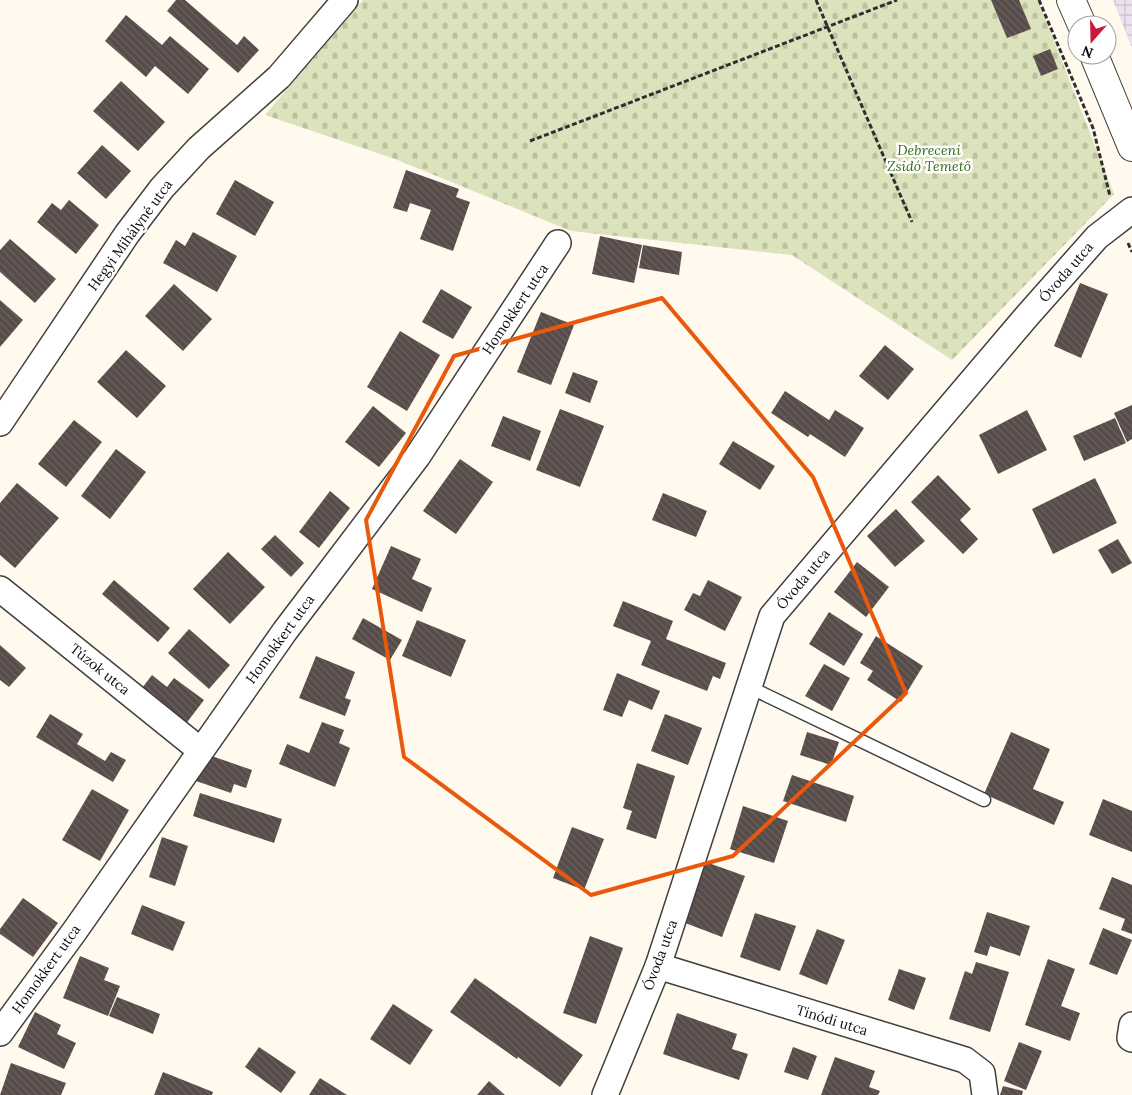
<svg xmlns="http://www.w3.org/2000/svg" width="1132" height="1095" viewBox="0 0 1132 1095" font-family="Lora,serif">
	<defs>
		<pattern id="industrial-grid" width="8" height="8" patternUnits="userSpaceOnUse" patternTransform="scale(1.25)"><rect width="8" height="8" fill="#eae1ed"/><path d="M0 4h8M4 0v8" fill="none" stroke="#c8c0ca"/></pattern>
		<pattern id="cemetery-stones" width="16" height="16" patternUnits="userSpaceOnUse" patternTransform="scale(1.25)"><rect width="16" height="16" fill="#dce3bc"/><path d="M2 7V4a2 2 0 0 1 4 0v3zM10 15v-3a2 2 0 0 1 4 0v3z" fill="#bcc2a0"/></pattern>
		<pattern id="building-back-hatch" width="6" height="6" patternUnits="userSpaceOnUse" patternTransform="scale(1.25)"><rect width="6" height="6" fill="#574c49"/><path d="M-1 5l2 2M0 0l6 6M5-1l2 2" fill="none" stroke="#6a615f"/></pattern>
	</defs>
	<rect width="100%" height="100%" fill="#fff9ee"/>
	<path fill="url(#industrial-grid)" d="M1113,0h19v48z"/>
	<path fill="url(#cemetery-stones)" d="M363,0h675l76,194 -162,166 -160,-105 -221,-24 -176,-72 -130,-44z"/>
	<g fill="url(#building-back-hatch)">
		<path d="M176,0h9l52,45 7,-9 15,14 -21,23 -71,-62z"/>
		<path d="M991,0h28l12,29 -24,9z"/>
		<path d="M126,15l36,30 8,-9 39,33 -21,25 -33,-28 -9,11 -41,-36z"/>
		<path d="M1050,49l8,20 -17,7 -8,-20z"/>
		<path d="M121,81l44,41 -27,29 -45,-40z"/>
		<path d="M102,145l29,26 -25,28 -29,-26z"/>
		<path d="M406,170l53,19 -3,8 14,5 -17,49 -33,-12 11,-29 -21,-7 -3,9 -14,-4z"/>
		<path d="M235,180l39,22 -19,34 -39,-22z"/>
		<path d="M69,200l30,25 -23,29 -39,-32 15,-19 9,7z"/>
		<path d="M193,232l44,24 -20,36 -54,-29 13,-23 9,6z"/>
		<path d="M600,236l42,9 -8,38 -42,-9z"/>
		<path d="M10,239l46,40 -21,24 -35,-31v-22z"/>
		<path d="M643,245l39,7 -3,23 -40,-7z"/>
		<path d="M1080,283l28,11 -27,64 -27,-12z"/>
		<path d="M174,284l38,35 -29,32 -38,-35z"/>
		<path d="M441,289l31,18 -19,32 -31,-17z"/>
		<path d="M0,300l23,20 -23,27z"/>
		<path d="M541,312l33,13 -23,60 -34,-13z"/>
		<path d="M400,331l40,24 -33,56 -40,-24z"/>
		<path d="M885,345l29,24 -26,31 -29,-24z"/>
		<path d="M126,350l40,36 -29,32 -40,-36z"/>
		<path d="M573,372l25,9 -8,22 -25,-10z"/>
		<path d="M785,391l44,29 6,-10 29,18 -19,29 -35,-23 -2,3 -37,-24z"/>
		<path d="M1132,405v34l-5,3 -13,-29z"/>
		<path d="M373,406l33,27 -27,34 -34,-25z"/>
		<path d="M560,409l44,17 -24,61 -44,-17z"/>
		<path d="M1027,410l20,40 -49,24 -19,-39z"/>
		<path d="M503,416l38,15 -11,30 -39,-15z"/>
		<path d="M1115,418l11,25 -42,18 -11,-25z"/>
		<path d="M74,420l28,22 -36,45 -28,-23z"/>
		<path d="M733,441l42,25 -15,24 -41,-26z"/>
		<path d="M116,449l30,23 -36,47 -29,-23z"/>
		<path d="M460,459l33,23 -37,52 -33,-23z"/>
		<path d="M938,475l33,34 -11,11 18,19 -15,15 -52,-52z"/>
		<path d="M1095,478l22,45 -64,31 -21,-45z"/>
		<path d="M17,483l42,35 -44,50 -15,-13v-52z"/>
		<path d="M330,491l20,17 -31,40 -20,-16z"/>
		<path d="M663,493l44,18 -11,26 -44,-17z"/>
		<path d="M896,509l29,32 -30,26 -28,-31z"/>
		<path d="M275,535l29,28 -13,14 -30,-28z"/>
		<path d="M1118,539l14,24 -20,11 -14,-24z"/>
		<path d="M391,546l30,13 -9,20 20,9 -10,24 -50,-23z"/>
		<path d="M228,552l37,35 -35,37 -37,-35z"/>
		<path d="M857,562l32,25 -23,30 -32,-25z"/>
		<path d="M114,580l56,48 -12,14 -56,-48z"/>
		<path d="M708,580l34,17 -17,34 -41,-21 9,-17 7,3z"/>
		<path d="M623,601l50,20 -7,18 60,24 -6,16 -7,-3 -6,15 -66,-26 10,-24 -38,-15z"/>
		<path d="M829,612l34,22 -19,32 -35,-22z"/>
		<path d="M363,618l39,22 -12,20 -38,-21z"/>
		<path d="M417,620l49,20 -15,37 -49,-21z"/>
		<path d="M189,629l41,36 -21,24 -41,-36z"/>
		<path d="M876,636l47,30 -22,36 -34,-22 6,-9 -13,-8z"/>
		<path d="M0,645l26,23 -17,19 -9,-7z"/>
		<path d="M316,656l39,16 -10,26 6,2 -6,16 -46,-18z"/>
		<path d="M824,664l26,14 -18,33 -27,-15z"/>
		<path d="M617,673l43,18 -8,19 -23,-10 -7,17 -19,-7z"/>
		<path d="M152,675l15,12 7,-9 30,22 -19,25 -46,-33z"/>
		<path d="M50,714l33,20 -6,10 28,17 6,-9 15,8 -13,22 -77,-45z"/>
		<path d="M665,714l37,14 -14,37 -37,-14z"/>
		<path d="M322,722l22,8 -5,13 11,5 -15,39 -56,-23 8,-20 22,9z"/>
		<path d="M807,732l32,10 -8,23 -31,-10z"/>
		<path d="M1011,732l39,17 -17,40 31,13 -10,23 -70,-31z"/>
		<path d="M206,754l46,16 -6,18 -12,-4 -3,9 -35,-12z"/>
		<path d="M637,763l38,13 -19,63 -30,-10 6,-18 -9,-3z"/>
		<path d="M792,775l62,21 -8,26 -63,-21z"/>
		<path d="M92,789l37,21 -29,51 -38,-21z"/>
		<path d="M200,793l82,26 -8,24 -81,-27z"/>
		<path d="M1103,799l29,12v41l-43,-17z"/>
		<path d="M743,806l45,15 -14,42 -44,-14z"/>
		<path d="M572,827l32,12 -20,51 -31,-12z"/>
		<path d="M162,837l26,9 -13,40 -26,-9z"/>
		<path d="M703,861l42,15 -23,61 -42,-16z"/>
		<path d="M1112,877l20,8v49l-11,-4 4,-11 -26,-10z"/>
		<path d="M23,898l35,25 -25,34 -33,-23v-5z"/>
		<path d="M142,905l43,17 -12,29 -42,-17z"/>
		<path d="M987,912l43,14 -10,30 -30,-10 -3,10 -13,-4z"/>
		<path d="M755,913l41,13 -16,45 -40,-14z"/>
		<path d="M1103,928l29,12 -15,35 -28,-11z"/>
		<path d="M817,929l28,11 -18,45 -28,-11z"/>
		<path d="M590,936l33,12 -27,76 -33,-11z"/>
		<path d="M80,956l29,12 -5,12 16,6 -12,30 -45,-18z"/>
		<path d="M1048,959l27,10 -14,37 19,7 -10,28 -45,-16z"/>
		<path d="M976,962l33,10 -19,60 -41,-13 16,-48 7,3z"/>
		<path d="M899,969l27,9 -12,32 -26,-10z"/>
		<path d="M475,978l108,77 -23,32 -42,-30 -1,2 -67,-47z"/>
		<path d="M117,997l43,17 -7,20 -44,-18z"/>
		<path d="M393,1004l40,26 -23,35 -40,-26z"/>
		<path d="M35,1012l26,13 -4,9 19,9 -12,26 -46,-22z"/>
		<path d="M677,1013l60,21 -5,15 16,5 -9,26 -76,-26z"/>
		<path d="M1019,1042l23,9 -16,39 -22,-9z"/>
		<path d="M259,1047l37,25 -15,21 -36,-26z"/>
		<path d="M793,1047l24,9 -9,24 -24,-8z"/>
		<path d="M835,1057l40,14 -6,16 11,4 -2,4h-57z"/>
		<path d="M11,1063l55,20 -5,12h-61z"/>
		<path d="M163,1072l50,20 -1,3h-58z"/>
		<path d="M320,1078l27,17h-38z"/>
		<path d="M489,1081l16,14h-28z"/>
		<path d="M1003,1086l20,5 -1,4h-22z"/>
	</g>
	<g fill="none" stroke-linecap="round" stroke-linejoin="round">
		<g stroke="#404040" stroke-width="15">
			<path id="service" d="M749,687l235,113"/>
		</g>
		<g stroke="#404040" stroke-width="28">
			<g id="minor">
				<path d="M0,423l127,-189 35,-46 37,-40 80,-71 66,-77"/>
				<path d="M0,589l200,161"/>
				<path d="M658,966l307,94 17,13 3,22"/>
				<path d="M1132,1025l-2,13 2,1"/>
				<path d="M0,1033l74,-101 211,-301 132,-174 141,-214"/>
				<path d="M605,1095l53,-129 114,-350 255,-300 70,-79 35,-27"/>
			</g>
		</g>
		<g stroke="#404040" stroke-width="30">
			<g id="tertiary">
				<path d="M1071,0l11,25"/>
				<path d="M1094,55l38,92"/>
			</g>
		</g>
		<g stroke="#2f2f2f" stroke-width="3" stroke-dasharray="5 2.5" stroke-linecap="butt">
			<path d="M816,0l96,222"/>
			<path d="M1039,0l54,128 17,68"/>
			<path d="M530,141l367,-141"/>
			<path d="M1128,243l4,9"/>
		</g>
		<use href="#service" stroke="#fff" stroke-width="12"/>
		<use href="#minor" stroke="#fff" stroke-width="25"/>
		<use href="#tertiary" stroke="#fff" stroke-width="28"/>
	</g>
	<path fill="none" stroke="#e8590c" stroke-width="4" stroke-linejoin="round" d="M662,298l151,179 93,216 -173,163 -142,39 -187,-138 -38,-237 88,-164z"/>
	<g text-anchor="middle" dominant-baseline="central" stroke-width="5" stroke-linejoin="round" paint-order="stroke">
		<g font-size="14" font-style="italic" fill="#356b18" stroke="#fff">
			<text x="929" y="150">Debreceni<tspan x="929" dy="16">Zsidó Temető</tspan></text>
		</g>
		<g font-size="14" fill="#0d0d0d" stroke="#fff">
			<text transform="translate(130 235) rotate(-54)">Hegyi Mihályné utca</text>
			<text transform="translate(1066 272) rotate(-49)">Óvoda utca</text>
			<text transform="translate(515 309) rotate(-56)">Homokkert utca</text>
			<text transform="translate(803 579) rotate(-50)">Óvoda utca</text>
			<text transform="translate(280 639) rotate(-54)">Homokkert utca</text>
			<text transform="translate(100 669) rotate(39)">Túzok utca</text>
			<text transform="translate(660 955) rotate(-70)">Óvoda utca</text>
			<text transform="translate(46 969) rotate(-54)">Homokkert utca</text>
			<text transform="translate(832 1020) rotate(17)">Tinódi utca</text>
		</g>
	</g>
	<g transform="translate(1092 40) rotate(200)"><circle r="24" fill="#ffffff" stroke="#9e9e9e"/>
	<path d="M0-4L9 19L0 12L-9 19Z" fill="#ca183a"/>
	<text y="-8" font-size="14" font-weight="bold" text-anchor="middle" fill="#0d0d0d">N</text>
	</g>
</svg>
